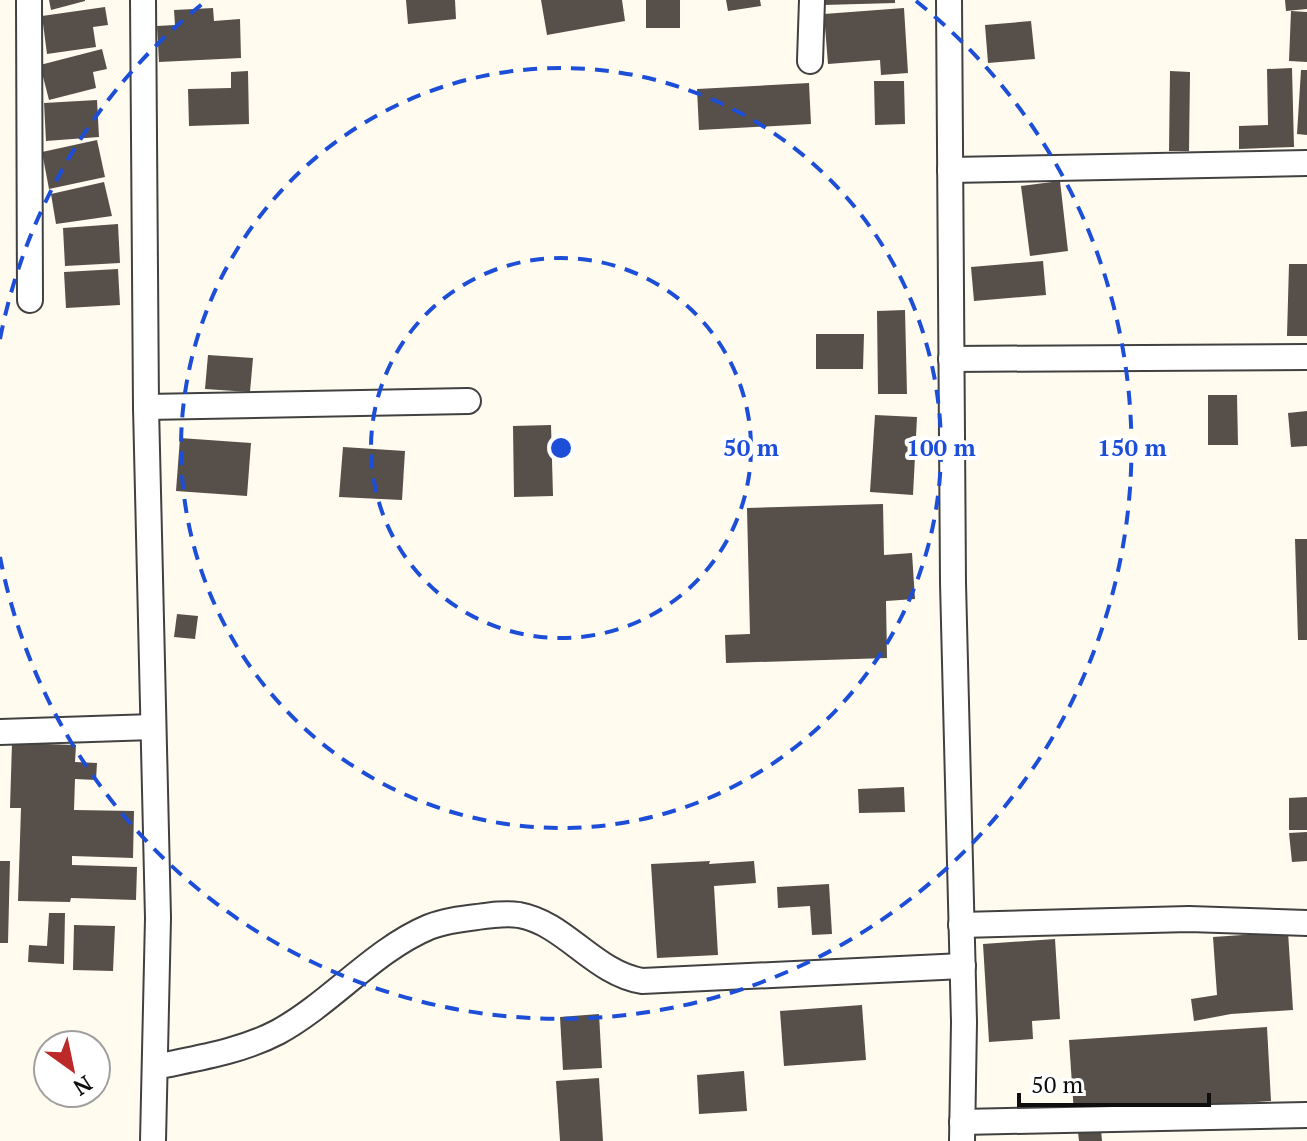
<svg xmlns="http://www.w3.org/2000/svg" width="1307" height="1141" viewBox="0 0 1307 1141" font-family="'PT Serif',serif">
	<rect width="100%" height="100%" fill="#fffcef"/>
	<g fill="#564f4a">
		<path d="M49,0h36v1l-34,9z"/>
		<path d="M406,0h49l1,19 -48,5z"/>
		<path d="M541,0h81l3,21 -78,14z"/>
		<rect x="646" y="0" width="34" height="28"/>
		<path d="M726,0h34l1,6 -33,5z"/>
		<path d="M823,0h72v3l-72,2z"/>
		<path d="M1285,0h22v9l-21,2z"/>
		<path d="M105,7l3,18 -15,2 3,20 -49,7 -5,-38z"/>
		<path d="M213,8l1,13 26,-2 1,39 -82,4 -2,-36 18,-1 -1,-15z"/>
		<path d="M904,8l4,65 -27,2 -1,-15 -52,4 -4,-50z"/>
		<path d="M1291,11l16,1v50l-18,-1z"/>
		<path d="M1031,21l4,38 -47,4 -3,-38z"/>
		<path d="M102,49l5,20 -14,3 3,16 -47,12 -9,-35z"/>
		<path d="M1292,68l2,79 -55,2v-23l29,-1 -1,-56z"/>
		<path d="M1301,70h6v65l-10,-1z"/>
		<path d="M248,71l1,53 -60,2 -1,-37 43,-1v-16z"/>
		<path d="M1170,71l20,1 -1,79h-20z"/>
		<path d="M874,81h30l1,43 -30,1z"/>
		<path d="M809,83l2,41 -112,6 -2,-41z"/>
		<path d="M97,100l2,37 -53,4 -2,-38z"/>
		<path d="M97,140l8,37 -56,12 -7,-37z"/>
		<path d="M1060,181l8,70 -38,5 -9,-70z"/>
		<path d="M104,182l8,34 -56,8 -5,-30z"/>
		<path d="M118,224l2,39 -55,3 -2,-38z"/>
		<path d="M1043,261l3,34 -72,6 -3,-34z"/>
		<path d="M1289,264h18v72h-20z"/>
		<path d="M118,269l2,36 -54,3 -2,-36z"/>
		<path d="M905,310l2,84h-29l-1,-83z"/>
		<path d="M816,334h48l-1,35h-47z"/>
		<path d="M208,355l45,3 -3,34 -45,-3z"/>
		<path d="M1208,395h29l1,50h-30z"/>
		<path d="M1307,411v35l-16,1 -3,-34z"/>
		<path d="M875,415l42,2 -4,78 -43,-3z"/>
		<path d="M551,425l2,71 -39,1 -1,-71z"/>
		<path d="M180,438l71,5 -4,53 -71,-5z"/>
		<path d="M343,447l62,4 -3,49 -63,-3z"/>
		<path d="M883,504l1,51 28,-2 3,46 -29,2 1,57 -161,5 -1,-28 25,-1 -3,-126z"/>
		<path d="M1295,539h12v101h-9z"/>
		<path d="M177,614l21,2 -3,23 -21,-2z"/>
		<path d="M12,743l64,2 -1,17 22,1 -1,17 -21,-1 -1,31 60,1 -1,47 -61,-2v9l65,2 -1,33 -65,-2 -1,4 -52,-1 3,-93h-11z"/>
		<path d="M904,787l1,25 -46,1 -1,-24z"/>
		<path d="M1307,797v33h-18v-32z"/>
		<path d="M1307,832v29l-15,1 -3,-29z"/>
		<path d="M0,861h10l-2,82h-8z"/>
		<path d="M710,861l-1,3 45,-3 2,22 -42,3 4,69 -61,3 -6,-94z"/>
		<path d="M829,884l3,50 -20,1 -2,-29 -32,2 -1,-21z"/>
		<path d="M49,913h16l-1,51 -36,-2 1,-17 18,1z"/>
		<path d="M74,925l41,1 -2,45 -40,-1z"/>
		<path d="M1288,932l5,78 -62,4 -37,7 -3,-22 26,-4 -4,-58z"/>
		<path d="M1055,939l5,80 -28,2 1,18 -44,3 -6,-98z"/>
		<path d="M862,1005l4,55 -82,6 -4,-55z"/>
		<path d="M599,1014l3,54 -39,2 -3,-53z"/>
		<path d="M1267,1027l4,74 -197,13 -5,-74z"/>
		<path d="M744,1071l3,40 -48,3 -2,-39z"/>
		<path d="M599,1078l4,63h-43l-4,-60z"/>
		<path d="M1101,1130l1,11h-23l-1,-9z"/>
	</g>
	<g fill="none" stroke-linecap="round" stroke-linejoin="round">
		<g stroke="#414141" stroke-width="28">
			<g id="minor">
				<path d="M29,0l1,300"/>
				<path d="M143,0l3,407 12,511 -5,223"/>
				<path d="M949,0l4,583 11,439 -2,119"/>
				<path d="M810,61l2,-61"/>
				<path d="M950,170l357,-7"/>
				<path d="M951,359l356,-2"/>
				<path d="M146,407l322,-6"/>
				<path d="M0,732l153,-5"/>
				<path d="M961,925l228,-6 118,4"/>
				<path d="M155,1067c42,-9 85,-15 123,-35 53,-29 96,-82 151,-105 15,-6 31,-8 48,-10 14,-2 28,-4 42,-2 46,8 75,58 123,66l321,-15"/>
				<path d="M962,1122l345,-7"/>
			</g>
		</g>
		<use href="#minor" stroke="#fff" stroke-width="24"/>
	</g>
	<g fill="none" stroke="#1d4ed8" stroke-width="4" stroke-dasharray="14 10">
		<circle cx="561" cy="448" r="190"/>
		<circle cx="561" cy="448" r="380"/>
		<path d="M0 339A571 571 0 0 1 206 1M916 1A571 571 0 1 1 0 557"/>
	</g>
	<circle cx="561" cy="448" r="12" fill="#1d4ed8" stroke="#fff" stroke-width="4"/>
	<g font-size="24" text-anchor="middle" font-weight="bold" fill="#1d4ed8" stroke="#fff" stroke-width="8" stroke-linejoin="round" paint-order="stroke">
		<text x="751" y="456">50 m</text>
		<text x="941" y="456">100 m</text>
		<text x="1132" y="456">150 m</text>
	</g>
	<g transform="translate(72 1069) rotate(147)"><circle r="38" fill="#ffffff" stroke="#9f9f9f" stroke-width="2"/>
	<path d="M0-6L14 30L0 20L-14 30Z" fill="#bb2928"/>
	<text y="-12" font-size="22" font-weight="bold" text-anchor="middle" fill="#0e0e0e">N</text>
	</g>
	<path d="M1019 1093v12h190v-12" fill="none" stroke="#0e0e0e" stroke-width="4"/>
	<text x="1031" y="1093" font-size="24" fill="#0e0e0e" stroke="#ffffff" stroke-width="6" paint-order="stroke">50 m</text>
</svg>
